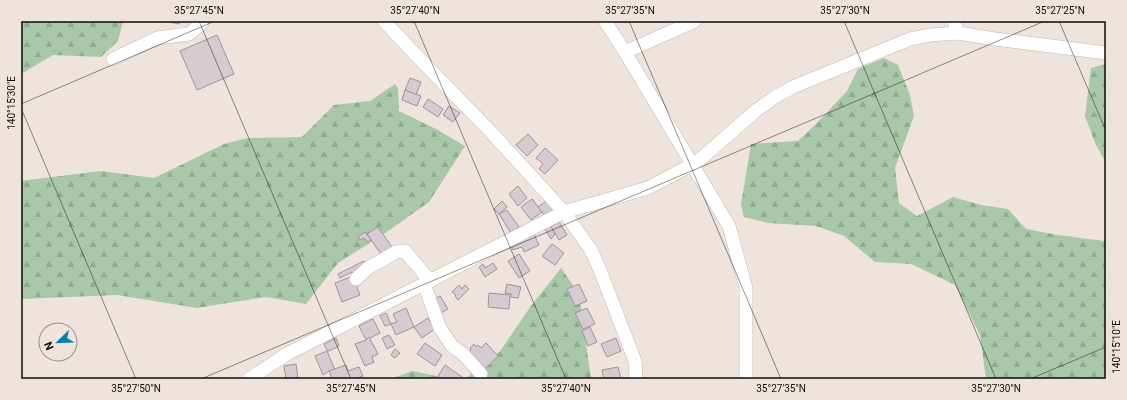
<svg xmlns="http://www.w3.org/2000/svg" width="1127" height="400" viewBox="0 0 1127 400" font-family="Roboto,sans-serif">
	<defs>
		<pattern id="forest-firs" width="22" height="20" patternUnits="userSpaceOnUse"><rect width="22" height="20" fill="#a8c8a9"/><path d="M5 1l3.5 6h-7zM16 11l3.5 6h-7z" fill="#8faa90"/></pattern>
	</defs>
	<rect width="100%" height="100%" fill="#efe3de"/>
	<g fill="url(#forest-firs)">
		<path d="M21,21h102l-5,20 -17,16 -48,-2 -32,19z"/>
		<path d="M884,58l14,7 12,30 4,21 -19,52 4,35 18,13 36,-19 28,8 27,4 18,20 32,6 46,6 2,-3v141h-119l-2,-7 -5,-37 -25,-50 -44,-21 -36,-2 -31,-26 -28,-10 -48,-3 -24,-6 -3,-13 10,-60 47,-3 18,-17 31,-33 11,-22z"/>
		<path d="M1106,64v99l-11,-20 -10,-27 6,-48z"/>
		<path d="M395,84l3,4 1,23 37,18 29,17 -36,56 -48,34 -43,27 -32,41 -40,-7 -69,11 -80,-13 -96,4v-118l80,-10 53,7 70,-34 24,-6 54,-1 32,-32 36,-4z"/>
		<path d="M561,268l18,26 12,85h-126l35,-28 31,-45z"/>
		<path d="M413,371l37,8h-60z"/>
	</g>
	<g fill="#d6cbd0" stroke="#9f9398">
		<path d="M169,21h11l-1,3 -10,-2z"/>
		<path d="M217,35l17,39 -37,16 -17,-39z"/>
		<path d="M410,78l11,4 -5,13 -11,-5z"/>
		<path d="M405,90l16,6 -4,10 -15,-6z"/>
		<path d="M428,99l15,10 -5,8 -15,-10z"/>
		<path d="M449,106l11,7 -7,9 -10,-7z"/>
		<path d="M528,134l10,11 -11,11 -11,-11z"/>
		<path d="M545,148l13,12 -13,14 -6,-5 4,-5 -7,-6z"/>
		<path d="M518,186l9,12 -9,8 -9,-12z"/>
		<path d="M532,199l10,13 -11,8 -10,-13z"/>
		<path d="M549,199l7,10 -11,7 -7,-9z"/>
		<path d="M502,201l5,6 -8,7 -5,-5z"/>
		<path d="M507,210l12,17 -8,6 -12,-19z"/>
		<path d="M558,220l9,15 -8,5 -9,-15z"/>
		<path d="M549,223l6,11 -4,5 -7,-12z"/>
		<path d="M378,227l14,20 -11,7 -14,-20z"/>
		<path d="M365,232l6,8 -3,2 -4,-4 -4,2 -2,-3z"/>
		<path d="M534,234l5,11 -15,7 -2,-5 -9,3 -2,-5z"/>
		<path d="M552,244l12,9 -9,12 -13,-9z"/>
		<path d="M519,254l11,17 -11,7 -11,-17z"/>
		<path d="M364,261l4,7 -15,8 -1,-4 -12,6 -2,-4z"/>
		<path d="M493,263l4,6 -12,8 -6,-10 4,-3 2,4z"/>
		<path d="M353,276l7,19 -18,7 -7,-19z"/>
		<path d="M507,284l14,3 -3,11 -7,-1v-3l-6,-1z"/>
		<path d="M579,284l8,17 -12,5 -8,-17z"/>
		<path d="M459,285l3,4 3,-4 4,4 -11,11 -3,-4 1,-1 -4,-3z"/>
		<path d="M489,293l21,2 -1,14 -21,-2z"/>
		<path d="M440,296l8,13 -7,4 -8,-13z"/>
		<path d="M406,308l8,19 -18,8 -5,-11 6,-2 -4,-8z"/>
		<path d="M587,308l8,16 -12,5 -8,-16z"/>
		<path d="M386,313l5,11 -6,2 -5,-10z"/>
		<path d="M428,318l7,11 -13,9 -8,-11z"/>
		<path d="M373,319l7,14 -14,7 -7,-14z"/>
		<path d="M590,327l7,15 -9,4 -6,-15z"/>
		<path d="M389,335l6,10 -8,4 -5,-11z"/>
		<path d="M369,337l9,17 -6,3 2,5 -9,4 -10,-22 11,-4z"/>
		<path d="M336,338l3,8 -10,5 -2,-1 -3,-6z"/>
		<path d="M616,338l5,13 -14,6 -6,-13z"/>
		<path d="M425,343l17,12 -7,11 -18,-12z"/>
		<path d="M486,343l12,13 -14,14 -16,-17 3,-3 -1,-2 4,-4 2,3 2,-2 3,3z"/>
		<path d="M395,349l5,4 -5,5 -4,-3z"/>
		<path d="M327,351l8,19 -6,1 -6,4 -8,-19z"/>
		<path d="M296,364l2,14 -12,1 -2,-13z"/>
		<path d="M346,365l2,6 11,-4 4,9 -9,3h-22l-3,-8z"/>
		<path d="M445,365l17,12 -2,2h-18l-4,-3z"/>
		<path d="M618,367l3,12h-17l-2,-9z"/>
	</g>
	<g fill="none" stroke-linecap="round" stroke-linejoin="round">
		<g stroke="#c3b8b2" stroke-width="14">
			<g id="minor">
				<path d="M384,21l30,32 76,78 74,81 27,38 9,20 35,91 1,18"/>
				<path d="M605,21l20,31 104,174 17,62v91"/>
				<path d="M954,21l4,12"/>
				<path d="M625,52l70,-31"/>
				<path d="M113,59l44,-21 32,-4 12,-10 2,-3"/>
				<path d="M356,279l12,-11 28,-16 9,-1 25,30"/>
				<path d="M424,284l16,44 12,18 11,8 18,20"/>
				<path d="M249,379l38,-25 277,-142 84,-24 49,-26 61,-53 17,-12 18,-10 117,-48 21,-4 27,-2 37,6 111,14"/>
			</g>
		</g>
		<use href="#minor" stroke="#fff" stroke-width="13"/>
	</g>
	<path fill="none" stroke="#0e0b09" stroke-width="1" stroke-opacity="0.45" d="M199,21l152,358M414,21l152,358M629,21l152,358M844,21l152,358M1059,21l47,110M21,104l194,-83M21,108l115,271M201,379l844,-358M1030,379l76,-32"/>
	<rect width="1127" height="400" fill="none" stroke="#efe3de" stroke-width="44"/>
	<g transform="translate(58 342) rotate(247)"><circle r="19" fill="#efe3de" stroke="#958d89"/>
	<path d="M0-3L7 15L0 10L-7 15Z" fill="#0085a7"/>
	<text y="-6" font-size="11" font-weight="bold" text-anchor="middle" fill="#0e0b09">N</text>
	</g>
	<rect x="22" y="22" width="1083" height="356" fill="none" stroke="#0e0b09" stroke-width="1.5"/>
	<g font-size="10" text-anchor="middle" fill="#0e0b09">
		<text x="199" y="14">35°27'45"N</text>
		<text x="415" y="14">35°27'40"N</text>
		<text x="630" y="14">35°27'35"N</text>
		<text x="845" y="14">35°27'30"N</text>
		<text x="1060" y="14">35°27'25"N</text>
		<text transform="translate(11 103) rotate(-90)" y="4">140°15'30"E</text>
		<text transform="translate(1116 347) rotate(-90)" y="4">140°15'10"E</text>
		<text x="136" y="392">35°27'50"N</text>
		<text x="351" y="392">35°27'45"N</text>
		<text x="566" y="392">35°27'40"N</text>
		<text x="781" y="392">35°27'35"N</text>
		<text x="996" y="392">35°27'30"N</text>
	</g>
</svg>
